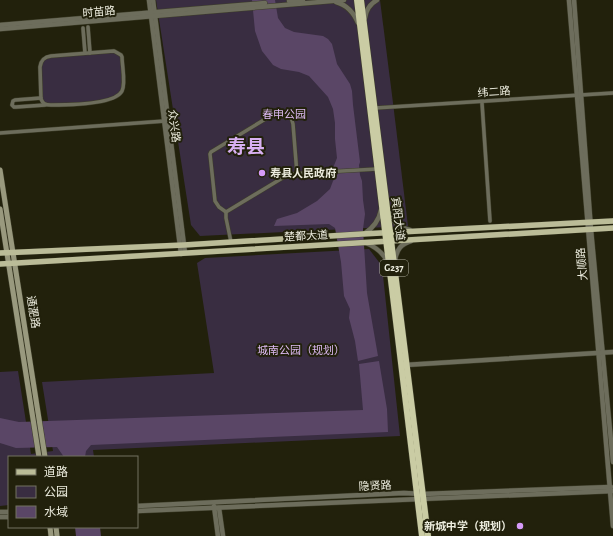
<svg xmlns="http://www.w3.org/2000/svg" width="613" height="536" viewBox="0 0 613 536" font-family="'Alegreya Sans','Noto Sans SC',sans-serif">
	<rect width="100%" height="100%" fill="#22210c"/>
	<g fill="#392d41">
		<path d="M156,0h224l13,103 15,123 -208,10 -9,-11z"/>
		<path d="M113,52l8,5 1,24 -1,9 -5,6 -9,4 -23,3 -33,2 -8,-3 -3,-36 5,-8z"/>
		<path d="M369,249l13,17 18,170 -307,14 1,7h-85v48l-9,1v-134l18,-1 13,83 22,-3 -11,-69 172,-9 -17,-110 8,-5z"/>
	</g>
	<g fill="#5a4666">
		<path d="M252,0h23l3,18 7,10 9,4 29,4 5,3 4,5 5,20 13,20 2,7 1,14 7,57 -1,3 1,10 2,6 1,19 2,14 -2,15 4,64 11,63 -20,5 -3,-20 -6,-23 1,-9 -6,-13 -3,-34 -6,-34 -6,-4 -55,2 3,-7 20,-6 20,-12 13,-12 3,-8 4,-5 -4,-8 4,-10 -2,-19v-16l-2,-14 -5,-12 -19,-21 -10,-4 -18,-3 -8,-4 -7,-9 -4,-5 -7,-20z"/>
		<path d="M379,361l8,48 1,23 -297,13 -5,6 -1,6h-21l-7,-10 -41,1 -16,-5v-25l19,4 344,-12 -4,-46z"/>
		<path d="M75,527h25l1,9h-25z"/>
	</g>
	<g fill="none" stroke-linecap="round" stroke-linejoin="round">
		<g stroke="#3e3e2a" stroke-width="4.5">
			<g id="minor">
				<path d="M88,27l2,26"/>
				<path d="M83,28l2,25"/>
				<path d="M114,51l7,4 1,2c0,9 4,26 0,34 -7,14 -56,14 -71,14 -6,0 -8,-1 -10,-6l-1,-32c1,-7 4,-10 11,-11z"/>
				<path d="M41,98l-26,2 -2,1 -1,4 2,2h2l29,-2"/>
				<path d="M482,103l8,118"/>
				<path d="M375,108l238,-15"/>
				<path d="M0,133l165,-12"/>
				<path d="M226,212l-7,-5 -4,-6 -5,-47 1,-2 61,-37c12,-4 18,-4 21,9l4,50"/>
				<path d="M231,242l-5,-24v-6l63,-38 88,-5"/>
			</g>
		</g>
		<g stroke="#3e3e2a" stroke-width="5.5">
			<g id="tertiary">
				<path d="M149,0l32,254"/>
				<path d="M153,0l32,253"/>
				<path d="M569,0l44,526"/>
				<path d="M574,0l17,230 22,232"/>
				<path d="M289,1l14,-1"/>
				<path d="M336,2c11,3 18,11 22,21"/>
				<path d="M365,18c1,-8 5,-14 12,-18"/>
				<path d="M0,25l265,-22"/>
				<path d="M0,29l344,-29"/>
				<path d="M389,213c4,9 11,15 21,17"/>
				<path d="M364,234c9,-6 15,-13 17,-24"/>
				<path d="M366,243c10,4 17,10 22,19"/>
				<path d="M395,260c2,-11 6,-16 16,-19"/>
				<path d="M405,365l208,-13"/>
				<path d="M137,506l267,-13 19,1 188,-7"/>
				<path d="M214,506l4,30"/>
				<path d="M219,508l4,28"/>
				<path d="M137,511l476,-20"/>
				<path d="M0,512h9"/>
				<path d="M0,517h9"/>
			</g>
		</g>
		<g stroke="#3e3e2a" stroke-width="6">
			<g id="secondary">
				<path d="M0,170l45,287"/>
				<path d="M0,209l39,248"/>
				<path d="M50,527l1,9"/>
				<path d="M56,527l1,9"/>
			</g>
		</g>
		<g stroke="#3e3e2a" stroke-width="6">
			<g id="primary">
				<path d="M0,253l184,-8 178,-11 251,-13"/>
				<path d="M0,264l613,-36"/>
			</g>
		</g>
		<g stroke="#3e3e2a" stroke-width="7">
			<g id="trunk">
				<path d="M357,0l65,536"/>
				<path d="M361,0l67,536"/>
			</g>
		</g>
		<use href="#minor" stroke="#6d6d5c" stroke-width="3.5"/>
		<use href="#tertiary" stroke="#6d6d5c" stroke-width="4.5"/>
		<use href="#secondary" stroke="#99997e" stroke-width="5"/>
		<use href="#primary" stroke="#bbbc98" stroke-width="5.5"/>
		<use href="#trunk" stroke="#cacca4" stroke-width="6"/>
	</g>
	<g fill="#d69bfa" stroke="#22210c" stroke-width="1.5">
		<circle cx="262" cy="173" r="4"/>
		<circle cx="520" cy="526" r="4"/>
	</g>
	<g text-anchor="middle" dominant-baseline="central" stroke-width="4" stroke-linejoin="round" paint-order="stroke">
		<rect fill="#22210c" stroke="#b0b0a0" stroke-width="1" x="380" y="260" width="28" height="16" rx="3"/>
		<g font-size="10" font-weight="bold" fill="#ededdf">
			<text x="394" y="268">G237</text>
		</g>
		<g font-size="11" fill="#ededdf" stroke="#22210c">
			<text transform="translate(99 12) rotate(-5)">时苗路</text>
			<text transform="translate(494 92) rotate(-4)">纬二路</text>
			<text transform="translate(174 126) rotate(83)">众兴路</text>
			<text transform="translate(398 219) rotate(83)">宾阳大道</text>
			<text transform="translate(306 236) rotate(-3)">楚都大道</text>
			<text transform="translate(582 264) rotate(-95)">大顺路</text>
			<text transform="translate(33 312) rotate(81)">通淝路</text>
			<text transform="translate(375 486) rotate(-3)">隐贤路</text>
		</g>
		<g font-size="11" fill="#debbf4" stroke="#22210c">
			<text x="284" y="114">春申公园</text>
			<text x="301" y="350">城南公园（规划）</text>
		</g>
		<g font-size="11" font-weight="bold" fill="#ededdf" stroke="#22210c" text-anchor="start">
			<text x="270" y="173">寿县人民政府</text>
			<text x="512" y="526" text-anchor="end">新城中学（规划）</text>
		</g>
		<g font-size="19" font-weight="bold" fill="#d8b0f2" stroke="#22210c">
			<text x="246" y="147">寿县</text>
		</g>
	</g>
	<rect x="8" y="456" width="130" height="72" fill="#22210c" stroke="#737360"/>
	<rect x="16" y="469" width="20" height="6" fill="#bbbc98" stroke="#737360"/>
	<text x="44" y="476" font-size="12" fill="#ededdf">道路</text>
	<rect x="16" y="486" width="20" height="12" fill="#392d41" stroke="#737360"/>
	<text x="44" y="496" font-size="12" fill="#ededdf">公园</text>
	<rect x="16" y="506" width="20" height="12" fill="#5a4666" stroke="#737360"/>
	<text x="44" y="516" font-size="12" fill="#ededdf">水域</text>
</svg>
